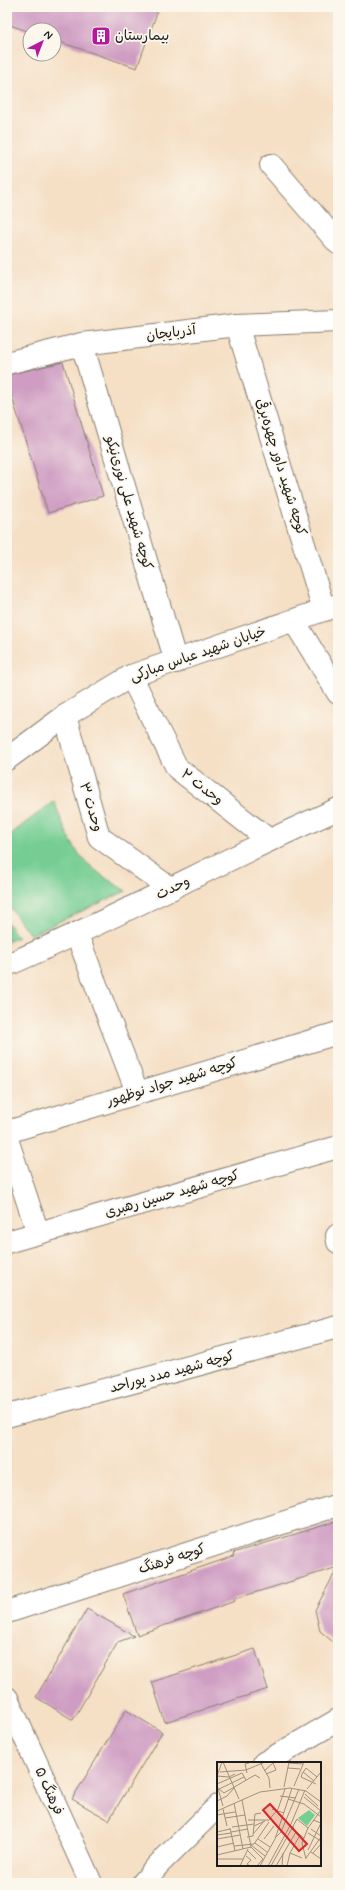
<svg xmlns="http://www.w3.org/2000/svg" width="345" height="1890" viewBox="0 0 345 1890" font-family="Mynerve,'Playpen Sans Arabic',sans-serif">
	<rect width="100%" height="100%" fill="#fbf7ec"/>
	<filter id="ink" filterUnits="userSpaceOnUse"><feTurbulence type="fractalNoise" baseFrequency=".025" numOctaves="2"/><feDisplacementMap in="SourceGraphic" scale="8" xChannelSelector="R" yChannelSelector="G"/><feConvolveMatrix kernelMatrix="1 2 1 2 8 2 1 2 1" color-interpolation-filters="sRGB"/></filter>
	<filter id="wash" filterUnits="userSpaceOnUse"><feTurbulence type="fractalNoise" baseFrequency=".012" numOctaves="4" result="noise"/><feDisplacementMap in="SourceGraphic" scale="16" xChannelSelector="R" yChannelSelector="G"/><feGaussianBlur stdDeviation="0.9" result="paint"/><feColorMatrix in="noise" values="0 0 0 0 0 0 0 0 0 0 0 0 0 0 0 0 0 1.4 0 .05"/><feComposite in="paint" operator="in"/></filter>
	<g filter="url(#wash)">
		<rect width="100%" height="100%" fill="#f5dfc5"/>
		<g fill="#74cd93" stroke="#487458">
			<path d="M54,801c9,24 18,51 39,67 10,9 22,16 33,23l-96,44 -23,-32v-66z"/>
			<path d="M7,922l11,15 -11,5z"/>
		</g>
		<g id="blocks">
			<g fill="#cf9dc3">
				<path d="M7,7h152l-22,61 -83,-28v-10h-24v2l-23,-8z"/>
				<path d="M63,362l40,134 -55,17 -41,-132v-6z"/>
				<path d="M338,1521v125l-18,-15 -5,-21 23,-43 -104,32 1,2 -98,34 -14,-41 111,-38 -1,-3z"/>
				<path d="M87,1609l47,27 -16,6 -45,78 -37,-23z"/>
				<path d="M255,1649l13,40 -103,33 -13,-40z"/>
				<path d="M126,1710l36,22 -53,88 -37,-21z"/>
			</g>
		</g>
	</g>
	<g filter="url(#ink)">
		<use href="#blocks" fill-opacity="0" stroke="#887e70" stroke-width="1"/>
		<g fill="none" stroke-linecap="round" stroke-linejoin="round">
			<g stroke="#887e70" stroke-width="24">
				<g id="minor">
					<path d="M271,165l67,78"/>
					<path d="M237,325l87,285"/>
					<path d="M82,344l94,318"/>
					<path d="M7,363l75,-19 155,-19 101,-4"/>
					<path d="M294,621l44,72"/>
					<path d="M131,676l46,92 92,72"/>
					<path d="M65,716l34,121 72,52"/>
					<path d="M77,935l60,157"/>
					<path d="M7,965c112,-48 219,-107 331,-156"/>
					<path d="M7,1132l331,-99"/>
					<path d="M7,1139l31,94"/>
					<path d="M338,1235l-1,1 1,6"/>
					<path d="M7,1242l331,-95"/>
					<path d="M7,1416l331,-89"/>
					<path d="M7,1612l331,-107"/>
					<path d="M7,1698l84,185"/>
					<path d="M264,1763l74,-43"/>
					<path d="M143,1883l15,-18 60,-59"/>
				</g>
			</g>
			<g stroke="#887e70" stroke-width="24">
				<path id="tertiary" d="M7,759l58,-43 66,-40 207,-71"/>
			</g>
			<use href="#minor" stroke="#fff" stroke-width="22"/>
			<use href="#tertiary" stroke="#fff" stroke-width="22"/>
		</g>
	</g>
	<defs>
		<g id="building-square" transform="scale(1)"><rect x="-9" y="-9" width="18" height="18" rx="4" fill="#b5179e" stroke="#fbf7ec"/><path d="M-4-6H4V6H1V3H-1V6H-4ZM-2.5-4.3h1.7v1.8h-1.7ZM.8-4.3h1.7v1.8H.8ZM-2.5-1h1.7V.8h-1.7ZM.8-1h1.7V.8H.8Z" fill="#fff"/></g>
	</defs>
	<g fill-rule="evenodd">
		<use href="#building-square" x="101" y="36"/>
	</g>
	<g text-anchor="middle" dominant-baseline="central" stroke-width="3.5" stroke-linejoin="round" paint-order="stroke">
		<g font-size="14" fill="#1c1c1c" stroke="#fbf7ec" text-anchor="start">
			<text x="115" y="36">بیمارستان</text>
		</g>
		<g font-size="14" fill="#1c1c1c" stroke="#fbf7ec">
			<text transform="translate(171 333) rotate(-7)">آذربایجان</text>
			<text transform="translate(281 467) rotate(73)">کوچه شهید داور چهره‌برقی</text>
			<text transform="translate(129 503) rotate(74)">کوچه شهید علی نوری‌نیکو</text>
			<text transform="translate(198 654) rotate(-19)">خیابان شهید عباس مبارکی</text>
			<text transform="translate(202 787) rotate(38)">وحدت ۲</text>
			<text transform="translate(91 807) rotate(73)">وحدت ۳</text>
			<text transform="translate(173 888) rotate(-26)">وحدت</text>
			<text transform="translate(172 1082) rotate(-17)">کوچه شهید جواد نوظهور</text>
			<text transform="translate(172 1194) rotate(-16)">کوچه شهید حسین رهبری</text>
			<text transform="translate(172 1372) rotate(-15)">کوچه شهید مدد پوراحد</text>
			<text transform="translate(172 1559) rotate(-18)">کوچه فرهنگ</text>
			<text transform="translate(49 1791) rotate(66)">فرهنگ ۵</text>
		</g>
	</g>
	<g transform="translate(217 1762)">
		<rect width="104" height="104" fill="#f5dfc5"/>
		<path d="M92,48l6,5 -8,11 -9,-8z" fill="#74cd93"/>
		<path fill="none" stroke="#9e9181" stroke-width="1" d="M6,0l16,37M43,0l9,16 1,10M72,1l14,1M71,6l12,1M47,9l9,-8 3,7 -10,4M3,10l26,-2 19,-8M86,10l11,9M30,11l-2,-9 4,-1M85,12l4,-6 11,9M85,12l-1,3 15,7M0,14l12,1 6,-3M0,14l5,-14M0,22l25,-11 4,7M0,23l6,21M77,24l10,-24M67,25l5,-25M2,27l5,4 31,-18 5,3M90,27l14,-17M0,28l27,-13M88,32l13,12M63,34l16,2M87,35l17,14M71,37l16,5 17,13M25,38l9,47M0,39l10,-5 7,-8M17,41l9,46M6,47l4,17M55,47l12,4M0,49l43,-19 30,-4 16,3 15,11M0,53l18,-3M8,56l20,-3M31,58h20M51,59l10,-12 7,-20M37,64l11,-5M76,64l1,4 10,8M15,65l22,-3M13,66l5,23M94,67l10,7M0,70l13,-3M14,70l17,-3M37,71l10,-12M91,71l13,8M0,73l14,-2M30,75l6,-1 2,-22 6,-1M58,76l6,-6 18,-43M0,77l23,-4M41,77l12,8M47,77l10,-13M38,81l12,9M34,83l14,11M17,84l20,-2 15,-22M0,85l17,-4M34,85l12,12 -6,7M30,88l9,9M91,88l13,-27 -8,-3M94,90l10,7M73,91l12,5M96,91l8,-9M0,93l34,-8M29,94l5,4 -4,4 3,2M89,96l15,-21M0,97h26M89,97l-4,-16 6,-15 13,-18M23,104l8,-17M43,104l15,-27 17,-51M51,104l23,-42 14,-34M54,104l26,-47 11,9M59,104l20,-34M65,104l1,-13M70,104l3,-13 10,-18"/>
		<path fill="#d62828" fill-opacity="0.15" stroke="#d62828" stroke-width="2" d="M53,42l37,40 -8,7 -36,-41z"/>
		<rect width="104" height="104" fill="none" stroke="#1c1c1c" stroke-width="2"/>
	</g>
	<rect width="345" height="1890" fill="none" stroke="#fbf7ec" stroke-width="24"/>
	<g transform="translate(42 42) rotate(42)"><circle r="19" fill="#fbf7ec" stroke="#a29f99"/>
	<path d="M0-3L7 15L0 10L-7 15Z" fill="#b5179e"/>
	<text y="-6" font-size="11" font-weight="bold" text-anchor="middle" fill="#1c1c1c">N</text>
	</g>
</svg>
